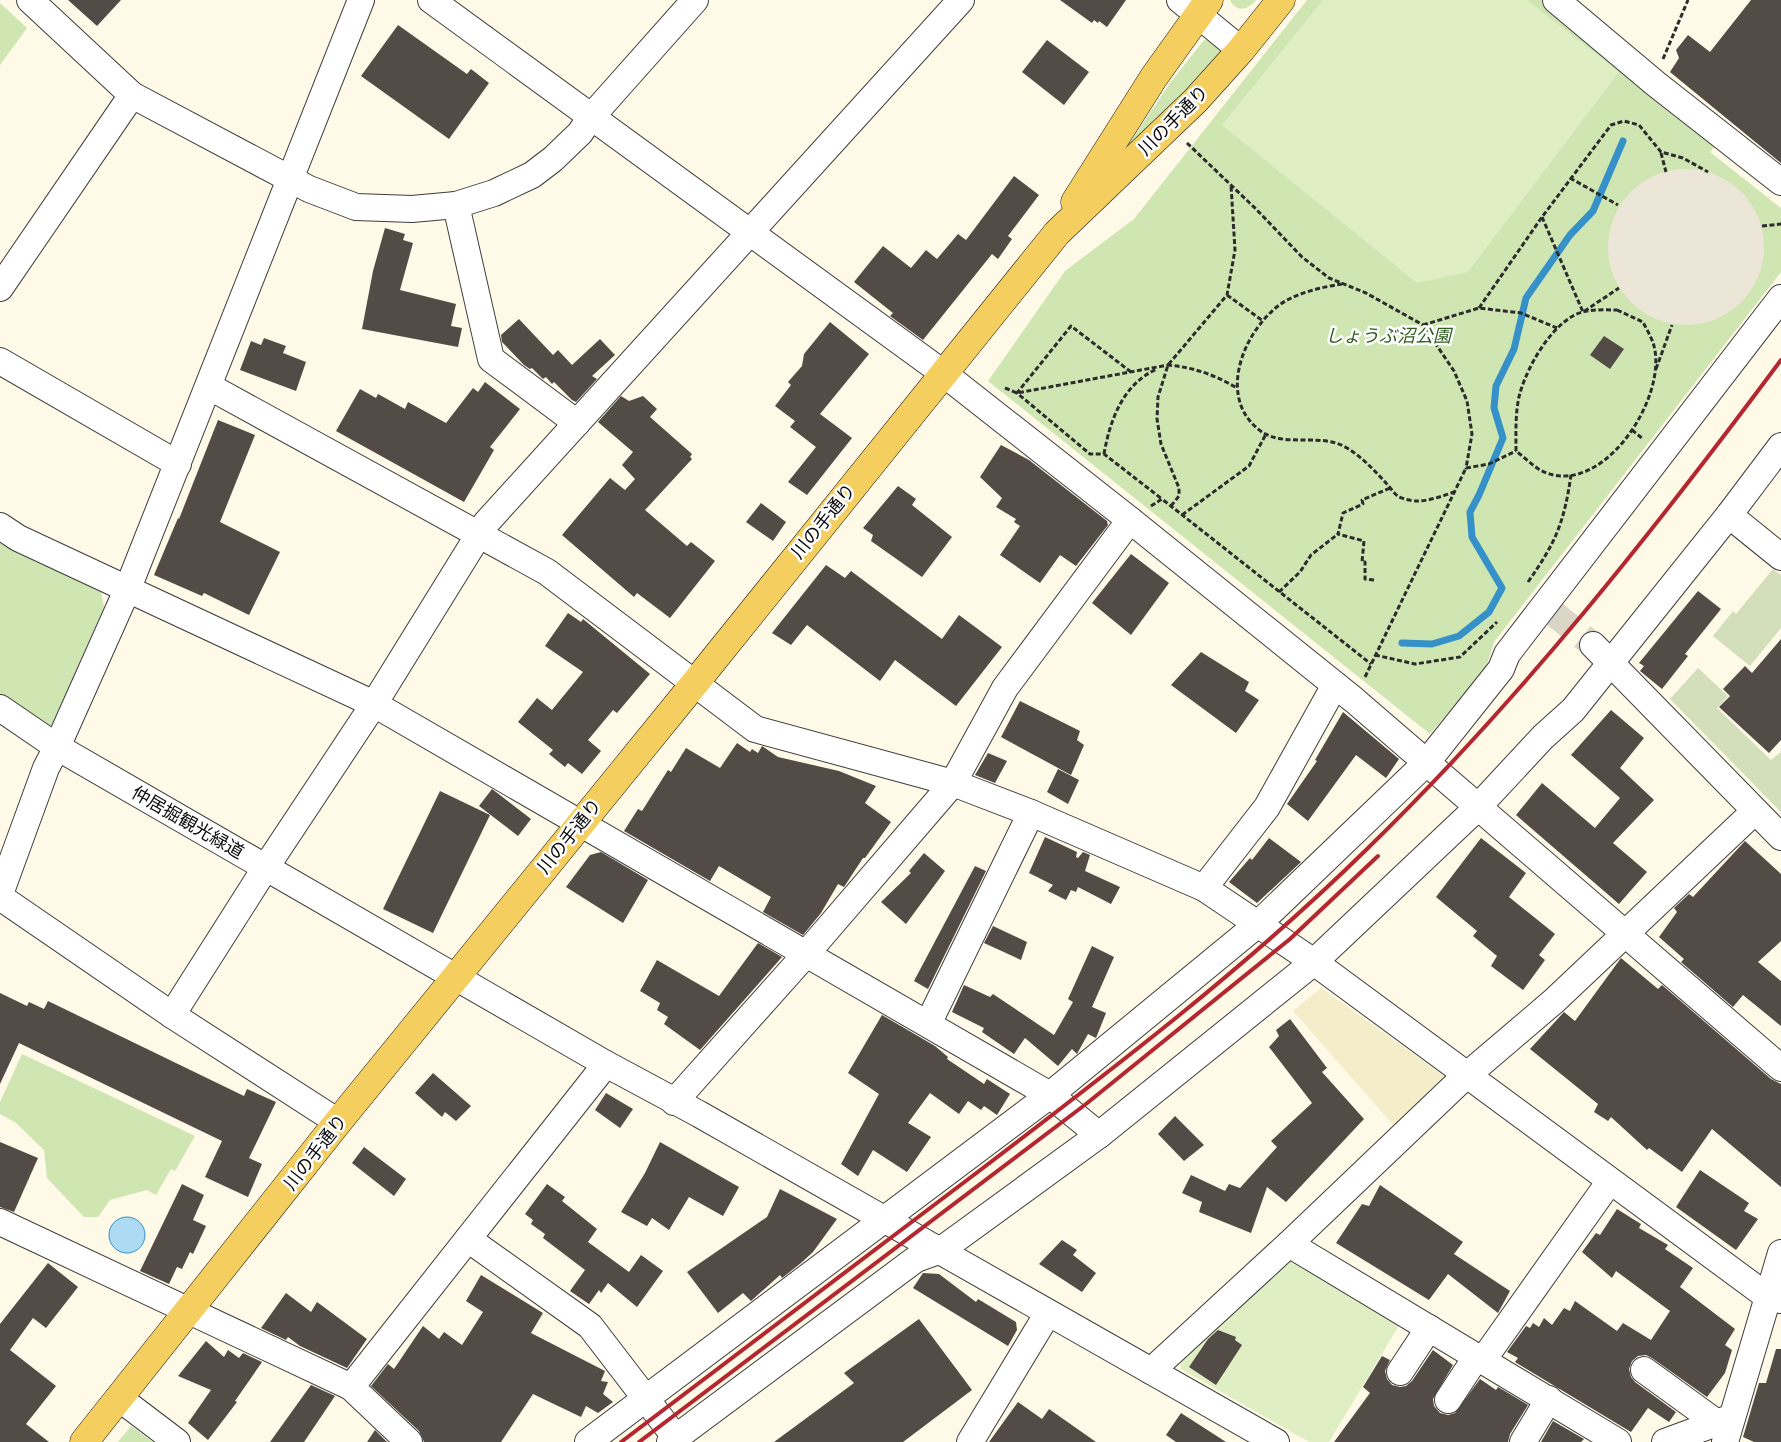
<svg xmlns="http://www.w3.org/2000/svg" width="1781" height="1442" viewBox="0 0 1781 1442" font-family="'Roboto Serif','Noto Sans JP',serif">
	<rect width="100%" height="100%" fill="#fff9e7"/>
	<path fill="#f3eec9" d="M1321,988l126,90 -51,50 -103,-117z"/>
	<g fill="#cfe6b3">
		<path d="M1230,0h26c-8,10 -19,13 -26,0z"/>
		<path d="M1307,0h239l173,141 -9,11 71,56v64l-287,370 -8,26 -56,66 -442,-353 77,-110 69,-52z"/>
		<path d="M0,3l27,25 -27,37z"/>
		<path d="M1212,39l8,3 5,15 -113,112 58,-86 34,-43z"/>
		<path d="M0,543l101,49 3,15 -52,118 -9,2 -43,-31z"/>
		<path d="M22,1054l173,82 -20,35 -4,-2 -15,26 -9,-5 -37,10 -12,17h-14l-37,-39 -3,-28 -28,-27 -16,-9v-12z"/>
		<path d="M131,1426l22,16h-35z"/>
	</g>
	<g fill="#d3debb">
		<path d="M1773,569l8,6v53l-31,38 -37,-30 20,-25 3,3z"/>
		<path d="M1698,668l30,28 -11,12 54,52 10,-8v60l-111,-113z"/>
	</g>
	<g fill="#e0eec4">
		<path d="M1323,0h204l92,72 -151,200 -51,11 -195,-158z"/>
		<path d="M1298,1260l103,62 -72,120h-20l-128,-73 -1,-13 103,-95z"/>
	</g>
	<circle fill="#ece6d8" cx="1686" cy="247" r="78"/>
	<circle fill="#addbf4" stroke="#3691c9" cx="127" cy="1235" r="18"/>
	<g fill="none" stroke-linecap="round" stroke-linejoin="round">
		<path stroke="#3691c9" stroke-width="7" d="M1402,643l30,1 27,-8 30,-24 13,-24 -30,-51 -2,-25 9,-17 24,-57 -9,-30 2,-22 18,-37 12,-51 44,-63 23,-24 30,-70"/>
	</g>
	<g fill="#524b46">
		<path d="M68,0h53l-24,26z"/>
		<path d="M1060,0h66l-19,27 -8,-6 -1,2 -4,-3 -2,3z"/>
		<path d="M1751,0h30v163l-111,-91 9,-14 -3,-8 12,-15 22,17z"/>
		<path d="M398,25l69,49 4,-5 18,14 -40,56 -88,-63z"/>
		<path d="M1047,40l42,32 -25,33 -42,-33z"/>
		<path d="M1014,176l25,19 -31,41 4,3 -14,20 -6,-5 -69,86 -33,-24 3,-3 -39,-31 29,-36 28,22 15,-18 11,9 21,-25 8,6z"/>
		<path d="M385,228l20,6 -2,6 10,3 -13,47 56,14 -5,22 11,2 -4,19 -96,-18 11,-58z"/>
		<path d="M519,319l34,36 5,-5 14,15 28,-26 15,16 -23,21 5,3 -21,23 -4,-2 -18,-18 -2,2 -6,-7 -3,2 -11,-11 -2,1 -6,-4 -22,-23 -1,-7z"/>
		<path d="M830,322l39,32 -49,60 32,24 -45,57 -19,-13 28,-35 -26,-20 5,-6 -20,-15 16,-21 -3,-3 14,-16 2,-12z"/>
		<path d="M1604,336l20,13 -14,20 -20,-14z"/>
		<path d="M264,338l22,8 -3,7 23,9 -10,29 -56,-21 11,-29 10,4z"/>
		<path d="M485,382l35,27 -30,38 4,3 -30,52 -128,-71 24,-42 16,9 2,-4 27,15 3,-7 38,21 27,-35 5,4z"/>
		<path d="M621,396l8,5 14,-5 14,13 -7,8 42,37 -2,3 2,2 -47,51 42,36 4,-4 24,19 -45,57 -33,-25 -3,4 -72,-62 48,-57 15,12 10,-11 -13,-14 11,-13 -35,-30z"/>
		<path d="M218,420l37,15 -35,87 60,30 -31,63 -45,-22 -2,3 -48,-21 24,-57 1,1z"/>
		<path d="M1001,445l28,15 78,61 1,4 -32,41 -16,-11 -20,28 -40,-28 20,-29 -6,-4 2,-3 -20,-12 6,-9 -22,-21z"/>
		<path d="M898,486l18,13 -4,6 40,32 -30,40 -51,-36 2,-6 -10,-7z"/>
		<path d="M761,503l25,19 -13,19 -27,-19z"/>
		<path d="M1131,554l38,29 -38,52 -39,-32z"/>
		<path d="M826,565l19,13 6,-7 91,68 17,-24 43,32 -46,59 -61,-46 -15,21 -73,-56 -16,20 -19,-12z"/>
		<path d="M1698,591l23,18 -36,45 3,2 -26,33 -22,-18 4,-5 -5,-3z"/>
		<path d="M568,613l13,9 2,-3 67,55 -33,39 -4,-3 -25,30 13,11 -19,23 -14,-11 -3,4 -16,-13 4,-4 -35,-28 19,-24 15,12 31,-38 -38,-26z"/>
		<path d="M1781,639v101l-12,13 -50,-46 11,-11 -7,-7 22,-23 7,7z"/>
		<path d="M1201,652l48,30 -4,9 14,9 -23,33 -65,-48z"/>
		<path d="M1020,701l60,30 -3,9 7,5 -13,30 -70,-38z"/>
		<path d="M1611,710l33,28 -24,30 34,32 -41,43 34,29 -28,32 -103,-89 26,-32 53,45 25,-30 -49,-43z"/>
		<path d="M1343,712l56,47 -13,19 -30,-23 -48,66 -21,-17 30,-43 -2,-1z"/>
		<path d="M737,743l13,9 2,-3 6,4 4,-7 16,11 61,14 37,15 -11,17 26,19 -26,36h-2l-19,29 -6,-3 -17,29 -18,22 -40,-23 8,-15 -52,-31 -9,15 -86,-50 14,-22 4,2 26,-41 3,2 15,-24 34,20z"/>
		<path d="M988,753l19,8 -12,22 -20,-8z"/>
		<path d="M1058,769l21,11 -11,24 -21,-12z"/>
		<path d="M492,789l39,30 -13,17 -39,-30z"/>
		<path d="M440,791l50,24 -57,118 -50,-24z"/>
		<path d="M1045,837l32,15 -1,5 2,1 5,-6 7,3 -5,16 35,16 -9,17 -33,-17 -2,5 -5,-2 -5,10 -18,-9 5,-6 -24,-12z"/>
		<path d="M1269,838l32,24 -44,41 -28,-21 21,-24 2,2z"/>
		<path d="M1481,838l45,35 -17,24 46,37 -16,21 6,5 -22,30 -32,-24 6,-10 -24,-20 4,-5 -41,-34z"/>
		<path d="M1745,841l36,33v67l-23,21 23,19v45l-38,-31 -10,12 -52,-45 3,-3 -25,-22 18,-25 -3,-4 15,-14 4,3z"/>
		<path d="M601,852l47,28 -25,43 -57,-36 24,-32z"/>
		<path d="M924,853l21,18 -39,53 -25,-22 30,-29 -2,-2z"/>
		<path d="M975,866l11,5 -58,118 -14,-8z"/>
		<path d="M993,926l34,16 -6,18 -37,-17z"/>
		<path d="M758,943l24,14 -82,93 -36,-26 4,-7 -11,-7 3,-7 -20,-12 17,-31 62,36z"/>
		<path d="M1092,946l22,11 -22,50 14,6 -10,25 -8,-4 -10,18 -1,2 -5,-5 -14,17 -33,-28 -11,16 -32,-22 2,-4 -32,-16 12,-27 26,12 3,-3 61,41 19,-33 -5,-3z"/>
		<path d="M1621,958l37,31 4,-4 109,94 10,5v103l-69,-58 -30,43 -33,-24 -2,2 -36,-33 -3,4 -14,-9 4,-8 -68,-55 34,-37 11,9z"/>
		<path d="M0,993l27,13 2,-4 15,7 4,-8 196,95 3,-7 29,13 -27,56 13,6 -14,33 -43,-20 17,-36 -203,-98 -19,41z"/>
		<path d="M882,1015l53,31 13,11 -1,2 37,25 3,-5 23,15 -13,21 -13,-9 -3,4 -13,-9 -9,13 -29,-21 -22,30 23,14 -24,35 -34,-22 -15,26 -17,-12 38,-70 -31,-21z"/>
		<path d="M1290,1019l37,49 -5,4 42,47 -78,83 -19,-15 -16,46 -52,-21 3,-10 -20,-9 9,-18 34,16 4,-7 11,4 37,-41 -6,-6 41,-38 -43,-56 10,-11 -3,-6z"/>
		<path d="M433,1073l38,33 -15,15 -11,-9 -3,5 -27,-24z"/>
		<path d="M606,1093l27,16 -13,19 -25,-18z"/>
		<path d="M1175,1116l29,29 -20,16 -26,-27z"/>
		<path d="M0,1142l38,16 -24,54 -14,-5z"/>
		<path d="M660,1142l79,45 -16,29 -34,-19 -20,33 -17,-12 -5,8 -26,-14 24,-39z"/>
		<path d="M364,1147l42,32 -12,17 -42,-33z"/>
		<path d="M1700,1170l49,33 -5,8 14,8 -22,31 -60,-43z"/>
		<path d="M182,1184l22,11 -11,25 13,6 -13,28 -3,-2 -8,17 -5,-2 -8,17 -29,-13z"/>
		<path d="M547,1184l18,13 -3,4 35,28 -9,13 41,30 12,-17 22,16 -26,36 -29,-24 -7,10 -2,-3 -10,14 -19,-13 15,-21 -42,-32 2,-4 -14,-10 2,-4 -8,-6z"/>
		<path d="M1380,1185l83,57 -9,12 56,37 -12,22 -50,-39 -19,26 -93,-57 26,-39 7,2z"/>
		<path d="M780,1189l57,30 -24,33 -12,11 -19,15 -2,-3 -29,26 -8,-8 -25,20 -31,-41 80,-55z"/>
		<path d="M1617,1209l24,15 -2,4 29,17 -3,4 28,19 -13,19 55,42 -10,16 7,5 -7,23 -18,24 -55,-39 -6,-3 -8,1 -6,5 -3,8 2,8 4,5 41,30 -7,10 -21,-14 -17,24 -116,-70 3,-4 -11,-6 19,-26 4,2 3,-5 6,4 5,-9 8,7 12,-17 6,3 5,-10 42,30 6,-8 28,17 19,-29 -54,-40 -4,7 -30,-26 14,-19 4,2z"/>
		<path d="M1062,1240l15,10 -4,5 23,18 -14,19 -43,-28z"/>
		<path d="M48,1263l30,24 -32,41 -13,-10 -23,32 46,36 -30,38 23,18h-49v-118z"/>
		<path d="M923,1273l16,1 37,28 2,-3 38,23 1,8 -9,16 -95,-58z"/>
		<path d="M481,1275l62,38 -12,20 74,38 -4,10 7,1 -5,12 10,8 -15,11 -12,-7 -5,11 -48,-23 -32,48h-77l-5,-11 -48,-45 17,-22 6,5 29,-43 16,13 5,-7 18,13 21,-33 -17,-11z"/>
		<path d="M286,1293l25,19 6,-10 50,37 -20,29 -47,-22 -12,-9 -2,3 -25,-12z"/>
		<path d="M919,1319l53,71 -69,52h-129l80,-59 -10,-10z"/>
		<path d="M1218,1330l18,7 -1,3 7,5 -26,40 -27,-18 19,-28z"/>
		<path d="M206,1341l18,16 4,-7 11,8 4,-5 19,9 -27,39 2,1 -29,38 -20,-17 23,-33 -33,-14z"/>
		<path d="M1776,1349h5v93h-27l-11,-5 16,-54h7z"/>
		<path d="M1433,1350l20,15 -20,34 1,7 6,7 8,2 7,-2 25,-34 16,11 2,-3 30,18 -18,29 -2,8h-174l36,-49 -7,-6 19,-31 8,4 -5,11 2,8 5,6 8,2 6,-1 6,-5z"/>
		<path d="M311,1385l24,11 -31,46h-34z"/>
		<path d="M1018,1402l24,17 7,-10 47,33h-107z"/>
		<path d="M1181,1413l45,29h-50l-10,-7z"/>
		<path d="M1553,1421l31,18 -3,3h-40z"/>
		<path d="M375,1430l12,12h-20z"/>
	</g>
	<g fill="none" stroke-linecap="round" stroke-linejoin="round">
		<path stroke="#dad5c6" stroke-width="26" stroke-dasharray="26 13" stroke-linecap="butt" d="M1552,612l41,33"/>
		<g stroke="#3d3d3d" stroke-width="28">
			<g id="minor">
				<path d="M30,0l102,95 177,94 47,18 56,2 44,-4 38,-12 38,-18 21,-16 27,-26 11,-16 104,-117"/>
				<path d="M431,0l512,373 187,147 224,180 427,368"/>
				<path d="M1180,0l61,50"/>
				<path d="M1556,0l100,84 125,98"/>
				<path d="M456,205l35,154 86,64"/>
				<path d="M0,288l132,-193"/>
				<path d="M0,361l178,103"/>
				<path d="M210,387l337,185 208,157 198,54 78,30 173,75 110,74 454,335 13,3"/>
				<path d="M1729,515l52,42"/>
				<path d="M0,526l18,12 356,166 676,391 49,40"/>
				<path d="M1593,645l188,192"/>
				<path d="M0,708l57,39 71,-159 233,-588"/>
				<path d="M1204,888l63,-81 68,-122"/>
				<path d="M0,894l46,-126 11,-21 549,317 93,50 577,328"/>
				<path d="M0,897l172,118 166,107"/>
				<path d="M172,1015l94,-148 108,-163 112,-181 475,-523"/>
				<path d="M928,1024l103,-211"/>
				<path d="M674,1102l132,-148 147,-171 52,-95 125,-168"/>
				<path d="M0,1222l351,165 58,55"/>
				<path d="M468,1239l122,87 89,116"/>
				<path d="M1289,1244l329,198"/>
				<path d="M1483,1360l127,-179"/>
				<path d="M1644,1370l73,53"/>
				<path d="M1151,1371l138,-127 170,-162 95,-81 201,-190"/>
				<path d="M1400,1372l29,-44"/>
				<path d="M351,1387l255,-323"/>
				<path d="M119,1398l58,44"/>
				<path d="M1448,1400l29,-44"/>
				<path d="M588,1442l462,-347 208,-171 169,-162 74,-93 6,-15 274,-356"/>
				<path d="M670,1442l246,-183 25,-9 158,-115 215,-173 163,-154 66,-71 30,-27 156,-195 52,-69"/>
				<path d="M970,1442l78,-129"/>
				<path d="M1523,1442l26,-43"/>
				<path d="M1665,1442l65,-24"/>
				<path d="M1725,1442l56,-189"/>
			</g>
		</g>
		<g stroke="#1b1b1b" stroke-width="29">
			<g id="major">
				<path d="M1075,202l79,-125 55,-77"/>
				<path d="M84,1442l254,-320 357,-439 362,-450 139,-133 45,-50 40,-50"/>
			</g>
		</g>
		<g stroke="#2c2c2c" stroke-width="3" stroke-dasharray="5 2.5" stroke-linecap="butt">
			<path d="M1663,59l25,-59"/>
			<path d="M1187,143l69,66 46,48 27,21 37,15 57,32 31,46 13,30 5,33 -6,34 23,-4 27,-13"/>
			<path d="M1661,153l5,19"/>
			<path d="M1570,178l48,27"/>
			<path d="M1542,217l41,95 36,-24"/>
			<path d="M1762,226l19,-2"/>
			<path d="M1342,284c-20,3 -47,9 -64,22 -36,28 -62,94 -16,126 25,16 59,0 85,16 15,9 27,22 39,35 4,4 8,11 13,14 4,2 14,4 18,4 12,0 26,-5 37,-9"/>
			<path d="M1227,295l36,26"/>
			<path d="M1479,308l63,-91 69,-92 13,-4 15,4 22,27 22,6 25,14"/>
			<path d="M1617,310l26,12c4,8 9,16 11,24 14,53 -54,156 -114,124 -8,-5 -16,-13 -24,-19 0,-18 -1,-40 4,-58 8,-28 33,-72 62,-81 11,-3 24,-2 35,-2z"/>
			<path d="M1423,325l56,-17 42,5 36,15"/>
			<path d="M1167,365c26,2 48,10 70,23"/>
			<path d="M1656,369l16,-44"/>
			<path d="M1131,372l-60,-46 -54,67 73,61h14l58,45"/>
			<path d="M1005,388l12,5 151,-28"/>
			<path d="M1632,430l11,9"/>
			<path d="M1104,454c6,-34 19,-70 53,-85"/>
			<path d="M1151,506l11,-7 209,165"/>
			<path d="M1171,506l8,-10v-8l-18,-44 -4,-25 1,-22 10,-32 59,-70 8,-45 -4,-65"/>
			<path d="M1182,515l67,-49 17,-32"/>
			<path d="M1374,580l-9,-1v-17h-3l2,-21 -26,-7 5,-21 20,-9 -1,-4 28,-12"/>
			<path d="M1528,582c28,-40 36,-59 43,-107"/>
			<path d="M1279,592l21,-20 11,-17 27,-21"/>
			<path d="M1375,655l40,9 45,-7 37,-35"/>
			<path d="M1365,677l101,-209"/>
		</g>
		<use href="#minor" stroke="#fff" stroke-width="26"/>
		<use href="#major" stroke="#f5ce60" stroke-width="28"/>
		<g stroke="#b52730" stroke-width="4">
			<path d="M621,1442c119,-90 238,-181 358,-271 134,-102 268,-204 388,-322 154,-150 286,-317 414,-489"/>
			<path d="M639,1442l447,-338 204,-165 88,-83"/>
		</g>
	</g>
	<g text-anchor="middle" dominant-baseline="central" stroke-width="5" stroke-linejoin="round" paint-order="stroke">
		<g font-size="18" fill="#0a0a0a" stroke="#fff">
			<text transform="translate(1173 120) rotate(-45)">川の手通り</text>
			<text transform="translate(823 521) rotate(-51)">川の手通り</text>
			<text transform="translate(188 822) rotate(30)">仲居掘観光緑道</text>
			<text transform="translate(569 836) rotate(-51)">川の手通り</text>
			<text transform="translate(315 1152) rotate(-52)">川の手通り</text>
		</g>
		<g font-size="18" font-style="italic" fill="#2c5e1d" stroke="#fff">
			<text x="1388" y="335">しょうぶ沼公園</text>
		</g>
	</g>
</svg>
